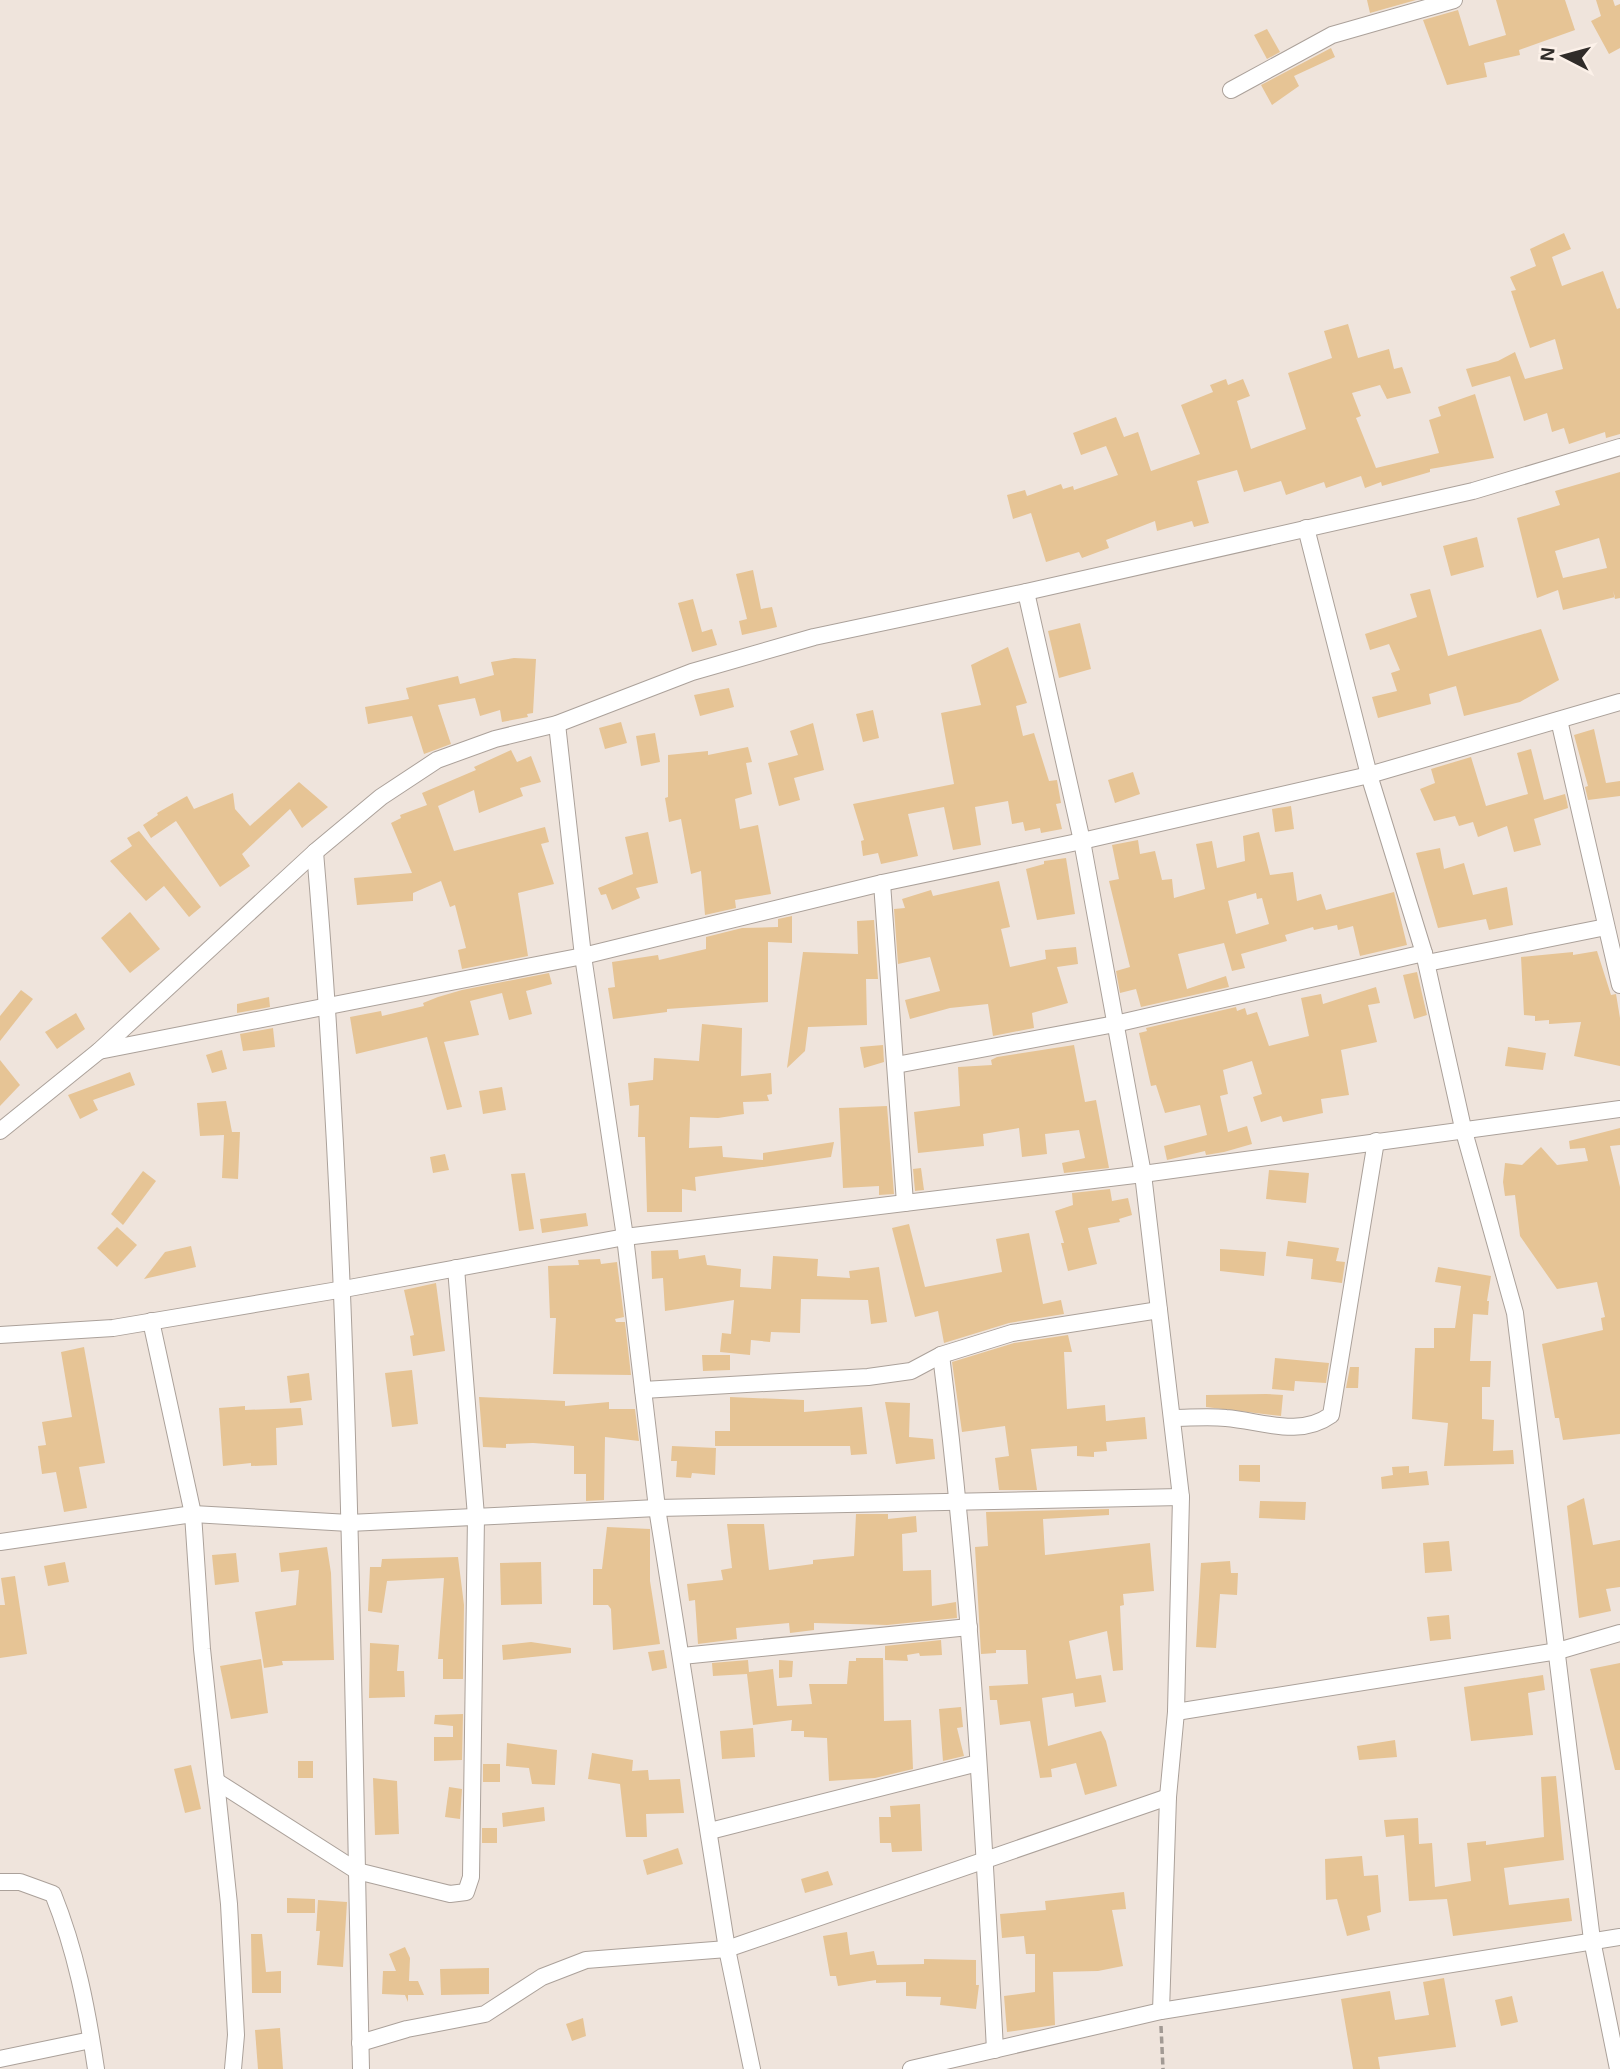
<svg xmlns="http://www.w3.org/2000/svg" width="1620" height="2069" viewBox="0 0 1620 2069" font-family="Arial,sans-serif">
	<rect width="100%" height="100%" fill="#efe4dc"/>
	<g fill="#e6c495" fill-rule="evenodd">
		<path d="M1367,0h49l-46,13z"/>
		<path d="M1496,0h69l10,30 -56,20 1,5 -36,8 3,14 -40,8 -24,-65 35,-10 11,36 37,-11z"/>
		<path d="M1596,0h17l2,6 5,-2v44l-11,6 -18,-33 10,-5z"/>
		<path d="M1267,29l13,23 -13,7 -13,-24z"/>
		<path d="M1331,48l4,9 -41,19 5,10 -27,19 -11,-20z"/>
		<path d="M1564,233l7,16 -19,8 10,29 41,-15 14,38 3,-1v126l-14,4 -1,-6 -36,12 -5,-16 -12,4 -5,-19 -23,8 -14,-45 -38,11 -6,-18 32,-8 17,-9 10,27 38,-10 -8,-30 -25,9 -19,-57 5,-1 -6,-13 26,-11 -6,-17z"/>
		<path d="M1348,324l10,34 31,-9 5,20 8,-2 9,26 -24,6 -7,-14 -28,8 9,23 -5,2 20,50 63,-15 -10,-33 12,-4 -3,-9 37,-13 19,64 -64,11v3l-48,14 -1,-4 -16,6 -4,-12 -35,12 -2,-6 -38,13 -5,-14 -37,11 -7,-22 -40,11 12,42 -15,4 -2,-6 -35,10 -2,-10 -49,19 3,8 -27,10 -3,-6 -33,10 -15,-49 -18,6 -6,-24 18,-5 2,6 34,-12 2,5 10,-3 1,4 44,-15 -12,-29 -25,9 -8,-22 43,-16 8,20 14,-5 13,39 49,-17 -19,-49 32,-13 -3,-7 16,-6 2,6 15,-6 7,17 -13,5 14,48 55,-20 -18,-56 44,-15 -8,-27z"/>
		<path d="M1620,472v126l-5,1 -2,-8 2,6 -52,13 -5,-20 -21,8 -20,-80 43,-13 -5,-14zM1599,538l8,30 -44,10 -8,-27z"/>
		<path d="M1477,537l7,30 -33,9 -8,-30z"/>
		<path d="M753,570l8,39 11,-2 5,20 -35,8 -3,-14 8,-2 -11,-45z"/>
		<path d="M1430,589l18,67 93,-27 18,51 -39,22 -56,14 -8,-30 -27,8 2,10 -53,14 -6,-21 25,-6 -6,-18 9,-3 -11,-26 -19,6 -5,-16 52,-17 -7,-23z"/>
		<path d="M693,599l9,33 10,-3 5,16 -25,7 -14,-49z"/>
		<path d="M1080,623l11,46 -32,9 -11,-47z"/>
		<path d="M1008,647l19,56 -11,3 7,30 11,-3 15,48 8,-1 4,23 -5,1 6,25 -21,4 -1,-5 -15,3 -2,-9 -11,2 -4,-23 -33,6 6,38 -28,5 -9,-43 -36,7 10,42 -37,8 -3,-11 -15,3 -2,-15 3,-1 -11,-36 101,-20 -13,-71 40,-8 -10,-40z"/>
		<path d="M514,658l22,1 -3,54 -6,1 1,3 -26,5 -2,-12 -20,6 -5,-18 -37,7 13,39 -27,10 -12,-38 -44,8 -3,-17 44,-8 -3,-11 52,-12 2,8 34,-9 -3,-13z"/>
		<path d="M729,688l5,19 -34,9 -6,-21z"/>
		<path d="M873,710l6,28 -16,4 -7,-28z"/>
		<path d="M621,722l6,21 -22,6 -6,-21z"/>
		<path d="M813,723l11,47 -30,8 6,22 -21,6 -11,-43 30,-8 -8,-24z"/>
		<path d="M1594,729l12,54 14,-2v15l-32,4 -3,-13 3,-1 -14,-51z"/>
		<path d="M655,733l5,29 -19,4 -5,-30z"/>
		<path d="M748,747l4,15 -6,1 6,31 -17,5 5,30 18,-4 13,69 -36,6 1,8 -31,7 -4,-44 -10,3 -10,-55 -12,3 -4,-24 3,-1v-42l40,-4v4z"/>
		<path d="M1531,749l13,51 21,-6 2,8 1,6 -34,11 7,26 -27,7 -7,-26 -29,11 -5,-15 -14,4 -4,-10 -21,5 -14,-32 15,-6 -4,-14 40,-12 15,49 42,-12 -11,-41z"/>
		<path d="M511,750l6,12 14,-6 10,26 -21,6 3,8 -44,17 -5,-23 -36,16 16,45 91,-24 4,15 -8,2 13,40 -36,9 10,63 -66,13 -4,-19 8,-2 -11,-43 -5,2 -9,-26 -28,12v8l-56,4 -3,-27 58,-5 -21,-50 10,-5 -1,-3 27,-10 -5,-12 54,-23 -2,-3z"/>
		<path d="M1133,772l7,22 -25,9 -7,-23z"/>
		<path d="M299,782l29,25 -26,21 -12,-19 -48,45 8,12 -30,21 -44,-66 -25,17 -8,-13 15,-10 -1,-2 30,-17 7,13 39,-16 2,16 15,17z"/>
		<path d="M1291,806l3,23 -19,3 -3,-23z"/>
		<path d="M139,831l62,76 -12,10 -25,-31 -18,15 -36,-40 22,-15 -5,-8z"/>
		<path d="M648,832l10,51 -22,5 4,10 -28,12 -6,-16 -5,1 -3,-7 35,-14 -8,-37z"/>
		<path d="M1259,832l11,43 23,-3 4,29 24,-7 5,16 68,-18 13,53 -47,11 -7,-30 -15,4 -1,-5 -23,5 -1,-3 -28,8 2,6 -46,13 4,14 -13,3 -8,-28 -46,11 9,35 39,-13 3,11 -88,20 -5,-18 -16,4 -4,-22 14,-4 -21,-86 10,-2 -7,-34 26,-5 2,14 15,-3 7,29 10,-1 2,19 31,-9 -9,-45 16,-3 5,27 28,-7 -2,-25zM1256,893l1,6 5,-1 7,26 -33,10 -8,-33z"/>
		<path d="M1440,848l4,21 20,-6 9,32 34,-8 6,38 -24,5 -3,-11 -48,9 -22,-75z"/>
		<path d="M1066,858l9,56 -38,6 -11,-51 18,-5v-3z"/>
		<path d="M999,881l11,46 -9,2 9,38 36,-8 -1,-9 31,-3 2,17 -21,3 11,36 -36,10 2,15 -41,8 -5,-32 -38,4 -40,11 -5,-19 35,-9 -10,-34 -32,7 -4,-55 11,-1 -3,-9 29,-9 2,6z"/>
		<path d="M130,912l30,37 -30,24 -29,-35z"/>
		<path d="M792,916v27l-24,-1v60l-101,7v3l-54,7 -5,-31 7,-1 -3,-25 46,-7 1,5 47,-11v-12l36,-9 36,-1v-8z"/>
		<path d="M874,920l4,59h-12l1,46 -59,2 -3,24 -18,17 16,-116 55,2 -1,-33z"/>
		<path d="M1597,951l14,44 5,-1 4,24v48l-46,-10 7,-34 -32,2v-4l-14,1v-5l-11,-1 -3,-58 52,-5v3z"/>
		<path d="M1417,972l10,43 -13,4 -11,-44z"/>
		<path d="M549,973l3,11 -26,7 6,23 -23,6 -7,-27 -32,8 9,34 -35,7 18,65 -15,3 -20,-73 -71,17 -6,-37 31,-6 1,5 42,-10 -1,-3 15,-6 24,-7z"/>
		<path d="M1376,987l4,16 -12,2 9,37 -36,8 8,45 -28,4 2,14 -40,9 -2,-6 -20,6 -8,-25 9,-3 -10,-33 -29,9 5,24 -8,2 8,36 19,-6 5,18 -28,8 -18,3 -1,-4 -38,9 -3,-14 43,-11 -7,-30 -35,8 -9,-28 -5,1 -12,-53 8,-2 -1,-3 90,-21 1,4 8,-3 2,7 10,-3 12,34 40,-10 -8,-38 20,-4 2,10z"/>
		<path d="M21,990l12,9 -33,42v-25z"/>
		<path d="M269,997l1,10 -33,6v-9z"/>
		<path d="M76,1013l9,16 -28,20 -12,-17z"/>
		<path d="M702,1024l40,4 -1,48 30,-3 1,21 -5,1 2,6 -26,1 1,12 -26,4 -28,-1 -1,31 33,-2 1,11 40,3v-7l71,-11 -3,15 -136,20 1,14 -14,-2v23h-35l-2,-75h-7l1,-32 -9,1 -2,-23 25,-3 1,-22 45,3z"/>
		<path d="M273,1028l2,19 -32,4 -3,-17z"/>
		<path d="M883,1045l1,17 -20,6 -4,-21z"/>
		<path d="M1074,1045l11,57 11,-2 13,68 -45,5 -2,-10 23,-5 -6,-28 -34,4 2,20 -25,3 -3,-29 -36,6 1,12 -66,7 -4,-41 46,-6 -2,-39 34,-2 -1,-5 6,-3z"/>
		<path d="M1508,1047l38,6 -3,17 -38,-4z"/>
		<path d="M222,1050l5,19 -15,4 -6,-18z"/>
		<path d="M0,1060l20,25 -20,21z"/>
		<path d="M130,1072l5,13 -42,15 5,10 -18,9 -12,-24z"/>
		<path d="M502,1087l4,23 -23,4 -4,-23z"/>
		<path d="M226,1101l6,31h8l-2,47 -16,-1 2,-43 -24,1 -3,-33z"/>
		<path d="M887,1106l7,88 -15,1v-9l-36,2 -4,-80z"/>
		<path d="M1620,1128v17l-10,1 10,41v247l-57,6 -4,-22h-4l-13,-74 61,-14 -2,-12 4,-1 -8,-35 -40,7 -37,-53 -5,-41 -10,1 -2,-14 2,-19 17,2 19,-18 16,18 31,-4 -3,-13 -15,1 -1,-8z"/>
		<path d="M445,1154l4,16 -16,3 -3,-16z"/>
		<path d="M921,1168l3,22 -9,1 -2,-22z"/>
		<path d="M1269,1170l40,3 -3,30 -40,-4z"/>
		<path d="M143,1171l13,10 -33,44 -12,-11z"/>
		<path d="M525,1173l9,56 -15,2 -8,-57z"/>
		<path d="M1110,1189l2,12 16,-3 4,17 -13,4 1,3 -32,6 9,36 -29,7 -7,-28h3l-9,-32 18,-6 -1,-12z"/>
		<path d="M586,1213l2,13 -46,7 -2,-14z"/>
		<path d="M909,1224l16,63 77,-15 -6,-33 33,-6 14,71 18,-4 3,14 -55,9 -65,20 -6,-32 -23,6 -23,-89z"/>
		<path d="M117,1227l20,18 -20,22 -20,-19z"/>
		<path d="M1288,1241l51,7 -3,13 9,1 -3,21 -31,-4 2,-20 -27,-3z"/>
		<path d="M191,1246l5,21 -52,12 21,-27z"/>
		<path d="M1220,1249l46,3 -2,24 -44,-5z"/>
		<path d="M678,1250l1,9 26,-4 2,10 34,4 -1,18 31,2 2,-33 45,3 -1,17 33,2 -1,-7 30,-4 8,55 -16,2 -3,-24 -67,-1 -1,34 -29,-1 -1,10 -19,-2 -1,15 -30,-3 2,-19 9,1 3,-34 -69,11 -2,-33 -11,1 -1,-28z"/>
		<path d="M600,1259l1,5 16,-2 7,55 -9,2 1,3h9l6,53 -78,-1 3,-56h-6l-2,-52 31,-1 -1,-5z"/>
		<path d="M1438,1267l53,9 -4,25h2l-1,14 -15,-1 -3,47h21l-1,26h-8v32l12,1 -1,31 20,-1 1,14 -70,2 4,-43 -36,-4 3,-71h19v-20h21l6,-42 -26,-4z"/>
		<path d="M436,1283l9,68 -32,5 -3,-20 4,-1 -10,-45z"/>
		<path d="M1068,1335l4,17h-8l3,57 38,-4 1,16 39,-4 2,22 -41,3 1,9 -13,1v5l-17,-1v-10l-46,3 6,41h-38l-4,-32 14,-2 -4,-30 -43,6 -10,-70 62,-19z"/>
		<path d="M84,1347l21,116 -26,4 8,41 -23,4 -8,-40 -14,2 -4,-28 8,-1 -4,-23 30,-5 -11,-65z"/>
		<path d="M702,1355h28v15l-27,1z"/>
		<path d="M1275,1358l54,5 -3,20 -31,-2 -1,10 -22,-2z"/>
		<path d="M1350,1367h9l-1,21h-12z"/>
		<path d="M412,1370l6,54 -26,3 -7,-54z"/>
		<path d="M309,1373l3,27 -22,3 -3,-27z"/>
		<path d="M1266,1394l17,1 -2,21 -75,-9v-12z"/>
		<path d="M479,1397l86,4v5l44,-4v7h26l4,32 -34,-4 -1,63 -18,1v-27h-12v-28l-41,-3 -27,1v4l-23,-1z"/>
		<path d="M730,1397l74,3v12l58,-5 5,47 -16,1 -1,-9h-135v-15h15z"/>
		<path d="M885,1402l25,1 -1,34 24,2 2,20 -39,5z"/>
		<path d="M245,1406v4l56,-2 2,17 -27,3 1,37 -26,1v-3l-28,3 -4,-58z"/>
		<path d="M672,1446l44,2 -1,27 -23,-2 -1,5 -15,-1 1,-16h-6z"/>
		<path d="M1239,1465h21v17l-21,-1z"/>
		<path d="M1409,1466v7l18,-2 2,14 -47,4 -1,-12 12,-2 -1,-8z"/>
		<path d="M1584,1498l9,47 27,-5v47l-14,2 5,22 -32,7 -12,-112z"/>
		<path d="M1260,1501l46,1 -1,18 -46,-2z"/>
		<path d="M1109,1509v6l-66,4 2,36 105,-12 4,48 -31,3 1,11 -4,1 3,64 -10,1 -6,-40 -38,10 7,38 25,-4 5,27 -31,5 -2,-14 -31,5 6,48 53,-15 5,10 11,45 -32,9 -9,-32 -25,6 1,8 -12,1 -10,-57 -30,4 -3,-25h-7l-1,-14 39,-2 -2,-34h-30v3l-15,1 -6,-107 13,-1 -2,-34z"/>
		<path d="M856,1514h32v5l28,-3 1,16 -15,2 1,37 28,-1 1,36 24,-4 1,16 -70,7 -73,-2v7l-24,3 -1,-10 -53,5 1,11 -39,5 -3,-44 -6,1 -2,-17 36,-4 -2,-10 11,-2 -5,-44h37l5,46 44,-6v-4l41,-4z"/>
		<path d="M607,1527l43,2v52l10,63 -47,6 -2,-41 -3,-4h-15v-36h9z"/>
		<path d="M1449,1541l3,30 -27,2 -2,-30z"/>
		<path d="M327,1547l4,26 3,87 -52,1 1,4 -19,3 -9,-56 41,-7 3,-35 -18,2 -2,-19z"/>
		<path d="M236,1553l3,29 -24,3 -3,-30z"/>
		<path d="M458,1557l6,48 -1,74h-20v-20h-5l6,-81 -57,3 -5,32 -14,-2 2,-44h11l1,-8z"/>
		<path d="M1230,1561l1,12h7l-1,22 -17,-1 -4,54 -20,-1 5,-84z"/>
		<path d="M65,1562l4,20 -21,4 -4,-20z"/>
		<path d="M541,1562l1,42 -41,1 -1,-42z"/>
		<path d="M15,1576l12,78 -27,4v-53h5l-4,-27z"/>
		<path d="M1449,1615l2,24 -21,2 -3,-24z"/>
		<path d="M941,1640l1,15 -22,1 -1,-3 -12,2 1,6 -23,-1v-14z"/>
		<path d="M531,1642l40,6v5l-68,7 -1,-15z"/>
		<path d="M370,1643l29,2 -2,26h7l1,26 -36,1z"/>
		<path d="M664,1650l3,18 -15,3 -4,-19z"/>
		<path d="M856,1658h27l1,63 27,-1 2,49 -38,9 -46,3 -2,-43 -23,-1v-6h-13l1,-11 -39,5 -6,-51 -34,2 -1,-13 36,-3 1,12 24,-3 4,37 35,-2 -3,-20h38l2,-23h7z"/>
		<path d="M261,1659l7,54 -37,6 -11,-53z"/>
		<path d="M779,1660l14,1 -1,16 -13,1z"/>
		<path d="M1620,1663v107h-5l-25,-101z"/>
		<path d="M1543,1675l2,15 -17,3 5,42 -62,6 -7,-54z"/>
		<path d="M961,1707l2,20 -6,1 7,28 -21,5 -4,-52z"/>
		<path d="M463,1714l-1,46 -28,1v-24h19v-11l-19,-2 1,-9z"/>
		<path d="M753,1728l2,29 -33,2 -2,-28z"/>
		<path d="M1395,1740l2,17 -38,3 -2,-14z"/>
		<path d="M507,1743l50,7 -2,35 -23,-1 -3,-16 -23,-2z"/>
		<path d="M592,1753l41,7 -1,11 16,-1 1,10 31,-1 4,34 -38,1 1,23h-21l-6,-53 -32,-5z"/>
		<rect x="298" y="1761" width="15" height="17"/>
		<rect x="483" y="1764" width="17" height="18"/>
		<path d="M191,1765l10,44 -16,4 -11,-44z"/>
		<path d="M1556,1776l8,84 -60,8 5,37 60,-7 3,23 -119,15 -6,-37 -38,2 -5,-66 -18,2 -2,-17 34,-2 1,26 13,-1 3,44 36,-6 -4,-38 19,-2v4l58,-8 -3,-60z"/>
		<path d="M373,1778l24,3 2,53 -24,1z"/>
		<path d="M449,1787l13,2 -2,30 -15,-2z"/>
		<path d="M920,1804l2,47 -30,1 -1,-9h-11l-1,-26h12l-1,-11z"/>
		<path d="M544,1807l1,14 -42,6 -1,-14z"/>
		<rect x="482" y="1828" width="15" height="15"/>
		<path d="M678,1848l5,16 -36,11 -4,-15z"/>
		<path d="M1362,1856l2,20 14,-1 3,37 -14,4 3,14 -23,6 -10,-37 -11,1 -1,-41z"/>
		<path d="M828,1871l5,14 -28,8 -4,-14z"/>
		<path d="M1124,1892l2,17 -14,1 11,56 -25,5 -45,1 2,53 -48,7 -3,-36 31,-4v-38h-9l-2,-18 -22,2 -2,-24 46,-4 -1,-9z"/>
		<path d="M287,1898l28,1v14h-28z"/>
		<path d="M318,1900l29,2 -4,65 -26,-2 3,-34h-4z"/>
		<path d="M847,1932l3,23 24,-4 3,14 47,-1v-5l52,1v25h3l-3,24 -36,-4 1,-8 -35,-1v-14l-30,1v-3l-38,6 -2,-10h-6l-7,-40z"/>
		<path d="M251,1934h11l4,38 15,-1v22h-29z"/>
		<path d="M405,1947l5,11 -1,23h9l6,14h-16v7l-3,-7 -23,-1 1,-23h13l-7,-17z"/>
		<path d="M489,1968v26l-48,1 -1,-26z"/>
		<path d="M1444,1978l12,69 -78,10 2,12h-27l-12,-70 49,-8 5,29 34,-5 -6,-33z"/>
		<path d="M1512,1996l6,26 -17,4 -6,-26z"/>
		<path d="M583,2018l3,18 -14,5 -6,-17z"/>
		<path d="M280,2028l3,41h-25l-3,-39z"/>
	</g>
	<g fill="none" stroke-linecap="round" stroke-linejoin="round">
		<g stroke="#aba19a" stroke-width="18">
			<g id="minor">
				<path d="M1231,90l101,-55 122,-35"/>
				<path d="M1306,528l63,247 55,178 39,175 52,185 77,627 26,129"/>
				<path d="M1026,592l56,249 61,333 38,323 -5,215 -8,85 -7,214"/>
				<path d="M1559,720l61,265"/>
				<path d="M557,724l26,232 42,281 32,271 70,441 25,120"/>
				<path d="M315,852c35,405 37,811 46,1217"/>
				<path d="M882,883l23,320"/>
				<path d="M1427,963l179,-36"/>
				<path d="M99,1051l484,-95 299,-73 200,-42 287,-66 251,-73"/>
				<path d="M896,1065l219,-41 309,-71"/>
				<path d="M0,1131l99,-80 216,-199 66,-55 56,-37 58,-21 62,-15 135,-52 122,-35 212,-45 447,-101 147,-44"/>
				<path d="M151,1321l42,193 9,135 27,255 7,131 -3,34"/>
				<path d="M0,1335l113,-7 231,-39 281,-52 518,-63 477,-65"/>
				<path d="M941,1355c29,230 42,463 54,695"/>
				<path d="M643,1390l225,-13 43,-6 30,-16 71,-22 147,-23"/>
				<path d="M1172,1418c18,0 36,-2 54,0 36,3 73,20 105,-3l45,-274"/>
				<path d="M0,1542l193,-28 156,9 308,-15 524,-11"/>
				<path d="M682,1656l287,-29"/>
				<path d="M1176,1712l382,-61 62,-18"/>
				<path d="M216,1781l141,90 93,23 16,-2 5,-15 5,-361 -20,-248"/>
				<path d="M710,1831l268,-68"/>
				<path d="M0,1882h20l33,12c23,57 34,114 43,175"/>
				<path d="M360,2043l47,-14 78,-15 57,-37 44,-17 141,-11 441,-152"/>
				<path d="M0,2059l91,-19"/>
				<path d="M911,2069l250,-58 459,-74"/>
			</g>
		</g>
		<path stroke="#a29a94" stroke-width="3.5" stroke-dasharray="7 3.5" stroke-linecap="butt" d="M1161,2026l2,43"/>
		<use href="#minor" stroke="#fff" stroke-width="16"/>
	</g>
	<g transform="translate(1564 56) rotate(276)" stroke="#fcf1e9" stroke-width="5" paint-order="stroke">
	<path d="M0-5L12 26L0 18L-12 26Z" fill="#302c29"/>
	<text y="-10" font-size="19" font-weight="bold" text-anchor="middle" fill="#302c29">N</text>
	</g>
</svg>
